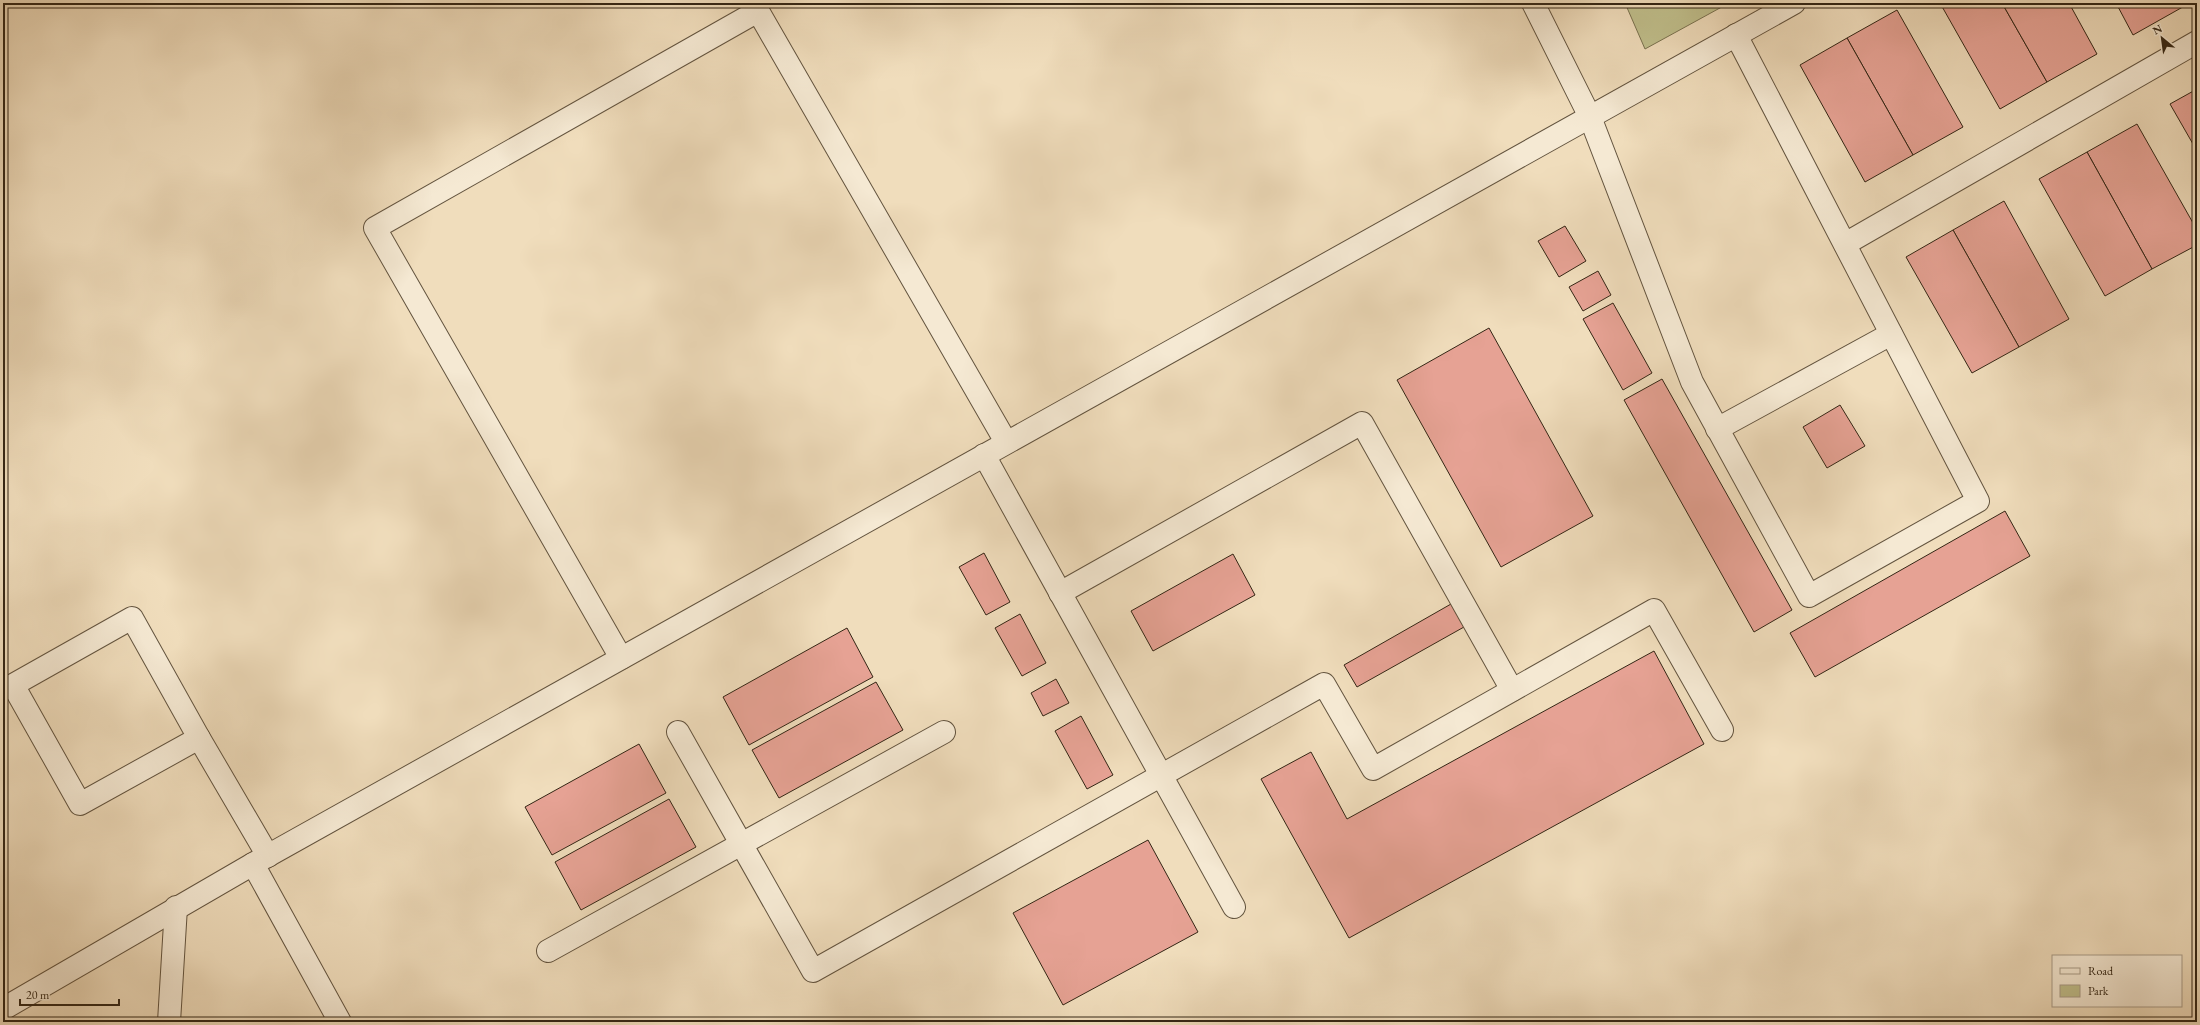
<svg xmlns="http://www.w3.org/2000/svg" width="2200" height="1025" viewBox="0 0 2200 1025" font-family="'EB Garamond',serif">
	<rect width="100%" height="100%" fill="#f0ddbc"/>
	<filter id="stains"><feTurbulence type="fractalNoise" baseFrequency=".005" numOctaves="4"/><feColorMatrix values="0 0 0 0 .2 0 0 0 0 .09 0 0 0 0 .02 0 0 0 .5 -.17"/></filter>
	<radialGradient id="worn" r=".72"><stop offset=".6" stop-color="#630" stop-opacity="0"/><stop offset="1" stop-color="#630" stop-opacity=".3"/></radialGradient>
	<path fill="#c0bf8c" stroke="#7a7250" d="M1625,3h104l-84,46z"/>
	<g fill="#e6a294" stroke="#342615">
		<path d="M1940,3h62l45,79 -47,27z"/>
		<path d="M2002,3h67l28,51 -50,28z"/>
		<path d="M2116,3h62l3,5 -48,27z"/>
		<path d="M2178,3h11l-8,5z"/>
		<path d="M1897,10l66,117 -50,28 -66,-117z"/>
		<path d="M1847,38l66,117 -48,27 -65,-117z"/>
		<path d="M2197,89v62l-27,-47z"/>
		<path d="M2137,124l60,106v15l-45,24 -65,-117z"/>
		<path d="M2087,152l65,117 -47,27 -66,-117z"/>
		<path d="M2004,201l65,118 -50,28 -66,-117z"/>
		<path d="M1565,226l21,35 -27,16 -21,-36z"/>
		<path d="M1953,230l66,117 -47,26 -66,-116z"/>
		<path d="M1598,271l13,24 -28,16 -14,-24z"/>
		<path d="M1613,303l39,70 -29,17 -40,-71z"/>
		<path d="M1489,328l104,188 -92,51 -104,-187z"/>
		<path d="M1662,379l130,231 -38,22 -130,-232z"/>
		<path d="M1840,405l25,41 -38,22 -24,-41z"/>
		<path d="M2005,511l25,45 -215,121 -25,-44z"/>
		<path d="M984,553l26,49 -24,13 -27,-48z"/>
		<path d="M1233,554l22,41 -102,56 -22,-40z"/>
		<path d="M1451,604l13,23 -107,60 -13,-22z"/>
		<path d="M1020,614l26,49 -24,13 -27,-48z"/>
		<path d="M847,628l26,49 -124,68 -26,-48z"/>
		<path d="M1654,651l50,93 -355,194 -88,-159 50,-27 36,67z"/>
		<path d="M1056,679l13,24 -26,13 -12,-23z"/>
		<path d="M876,682l27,48 -124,68 -27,-48z"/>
		<path d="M1081,716l32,59 -26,14 -32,-58z"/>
		<path d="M639,744l27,49 -114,62 -27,-48z"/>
		<path d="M669,799l27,48 -115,63 -26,-48z"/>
		<path d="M1148,840l50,92 -135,73 -50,-92z"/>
	</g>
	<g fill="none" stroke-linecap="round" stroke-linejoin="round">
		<g stroke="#63543f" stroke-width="24">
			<g id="minor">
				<path d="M1533,3l57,114 102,265 117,214 169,-95 -242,-466"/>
				<path d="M1845,244l352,-202"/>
				<path d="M1717,429l174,-95"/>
				<path d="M984,455l250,452"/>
				<path d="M1060,593l302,-170 150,267"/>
				<path d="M132,618l67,120 -119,66 -67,-119z"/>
				<path d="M621,658l-246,-430 383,-217 248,431"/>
				<path d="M678,732l135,239 511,-287 49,85 281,-159 68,120"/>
				<path d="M199,738l69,118"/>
				<path d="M253,864l87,158"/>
				<path d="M548,951l396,-219"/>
				<path d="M3,1009l250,-145 1541,-861"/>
				<path d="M169,1022l7,-115"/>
			</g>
		</g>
		<use href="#minor" stroke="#f5e9d3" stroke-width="22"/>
	</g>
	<rect width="2200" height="1025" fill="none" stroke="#f0ddbc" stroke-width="16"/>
	<rect x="4" y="4" width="2192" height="1017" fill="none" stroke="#342615" stroke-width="2"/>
	<rect x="8" y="8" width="2184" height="1009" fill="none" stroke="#342615"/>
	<rect x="2052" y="955" width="130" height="52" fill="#f5e9d3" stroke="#a89b87"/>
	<rect x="2060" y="968" width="20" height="6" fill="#f5e9d3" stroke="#a89b87"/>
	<text x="2088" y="975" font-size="12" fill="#342615">Road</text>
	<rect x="2060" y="985" width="20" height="12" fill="#c0bf8c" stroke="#a89b87"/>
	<text x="2088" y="995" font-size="12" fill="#342615">Park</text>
	<g transform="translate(2162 38) rotate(331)" stroke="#f5e9d3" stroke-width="3" paint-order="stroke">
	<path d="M0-3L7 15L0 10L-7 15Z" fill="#342615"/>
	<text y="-6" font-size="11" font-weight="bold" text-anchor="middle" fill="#342615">N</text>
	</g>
	<path d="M20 999v6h99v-6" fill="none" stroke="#342615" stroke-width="2"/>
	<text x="26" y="999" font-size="12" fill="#342615" stroke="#f5e9d3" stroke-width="3" paint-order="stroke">20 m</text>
	<rect width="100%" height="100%" filter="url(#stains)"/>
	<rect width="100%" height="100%" fill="url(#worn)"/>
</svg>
